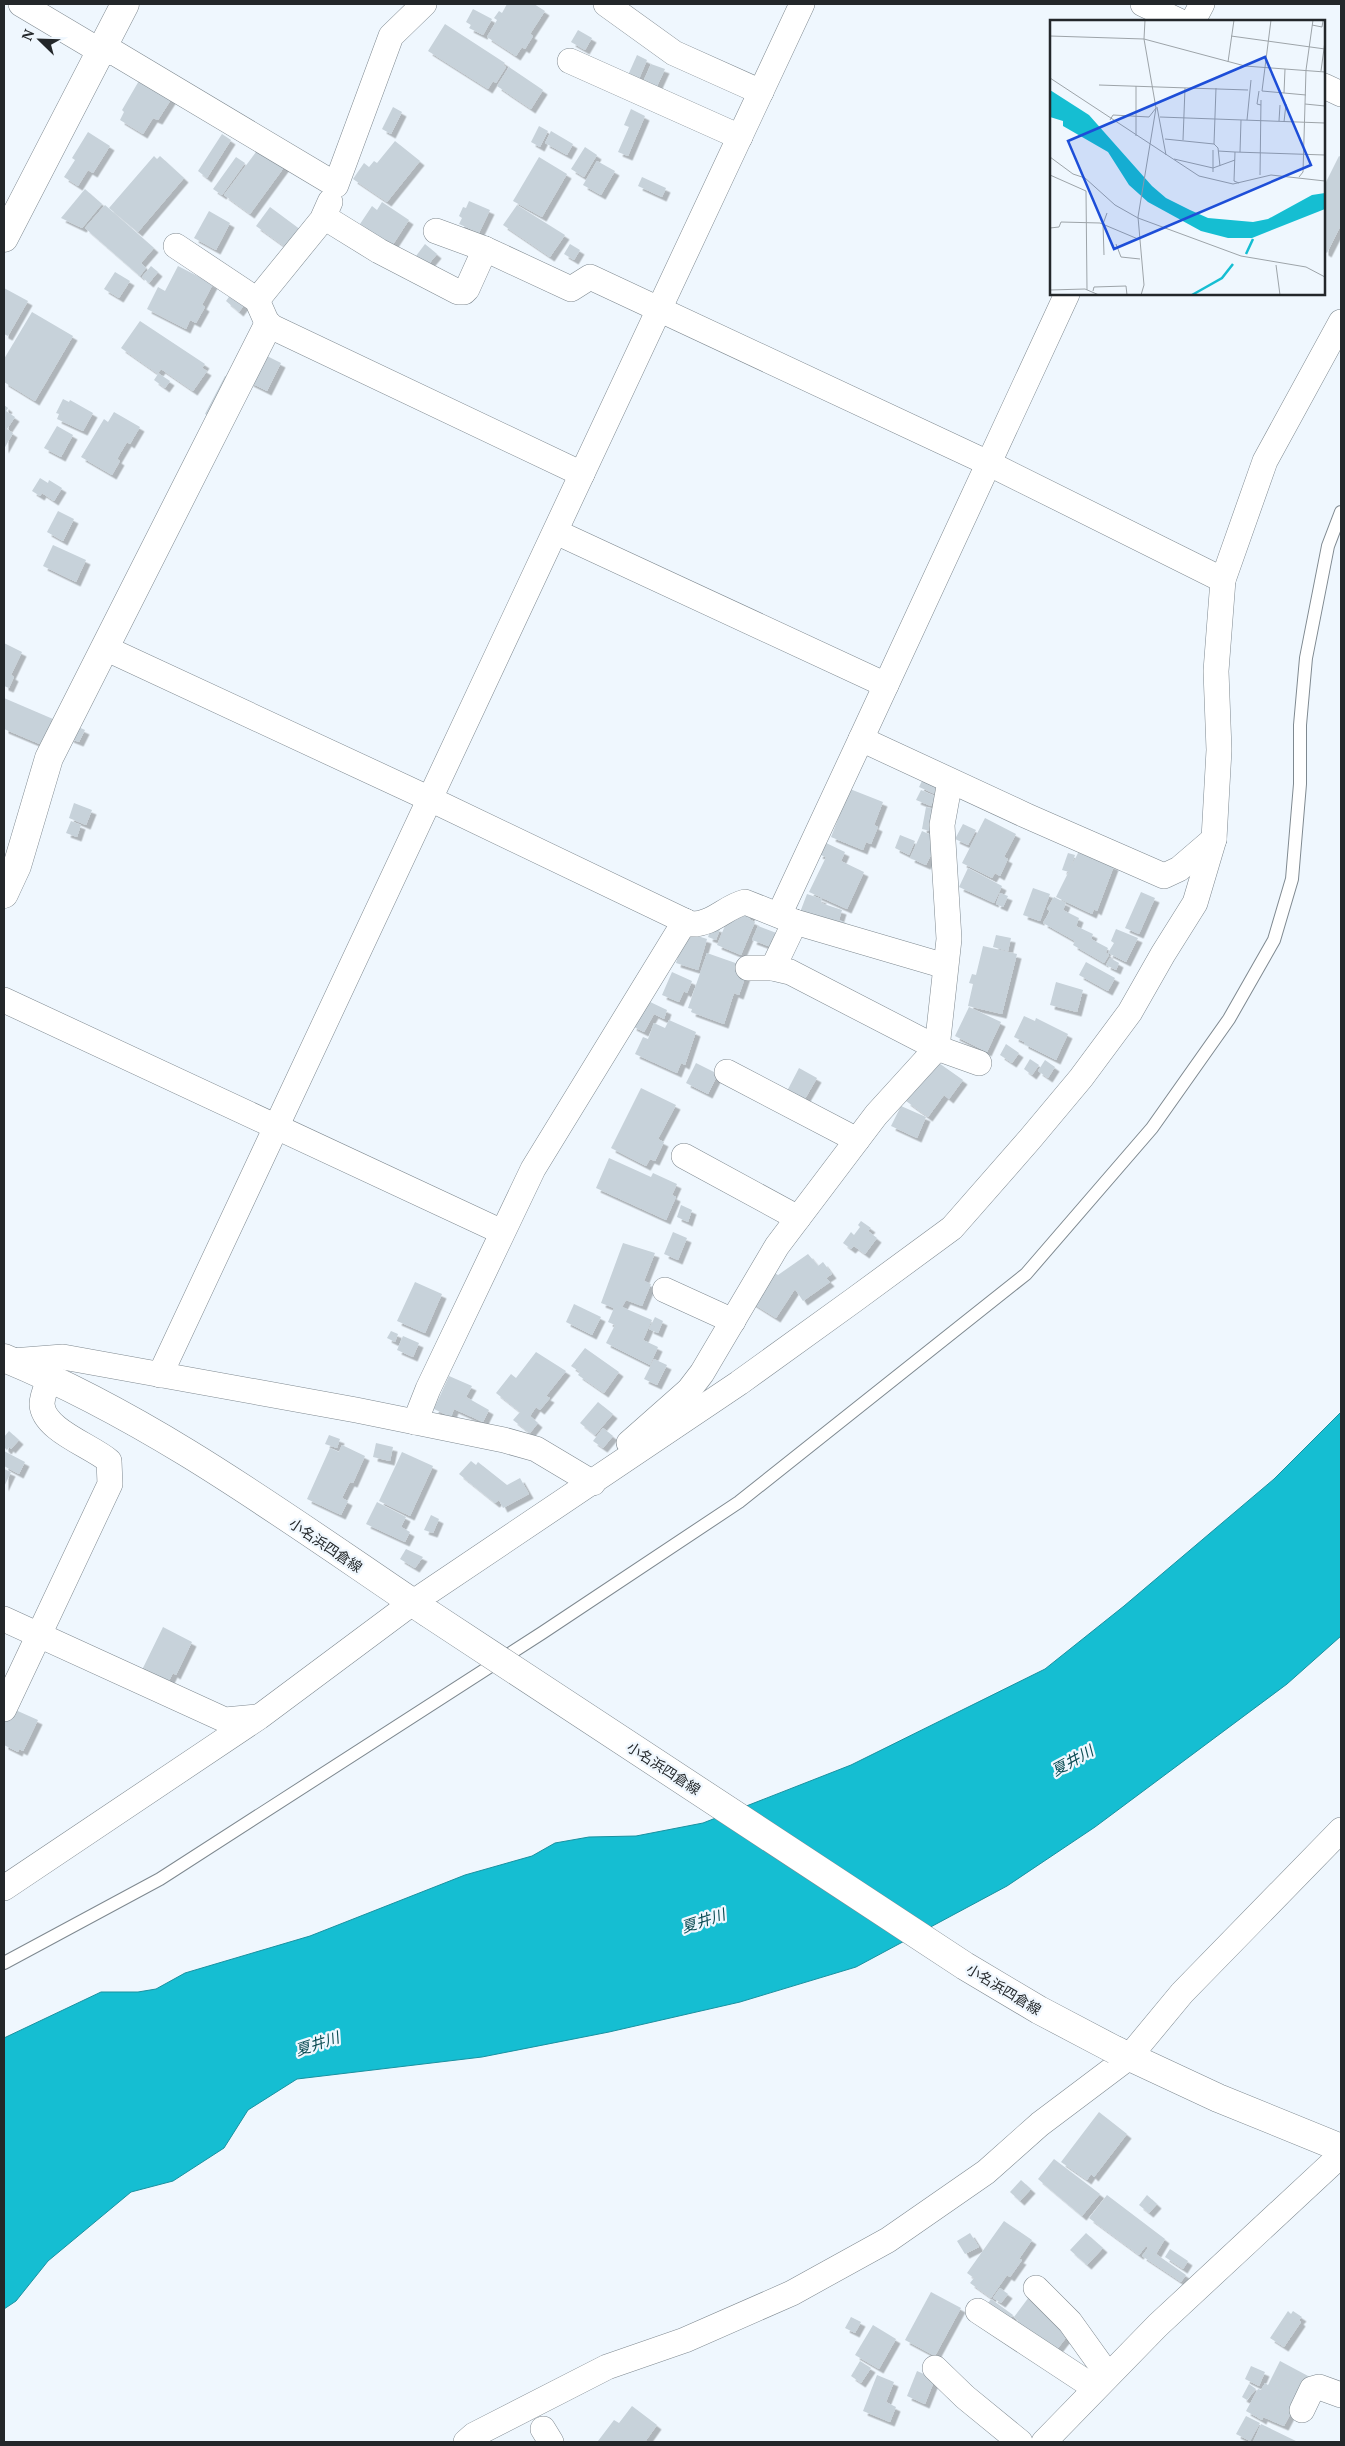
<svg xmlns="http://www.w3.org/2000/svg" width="1345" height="2446" viewBox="0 0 1345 2446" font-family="'PT Serif','Noto Sans JP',serif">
	<defs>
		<filter id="shadow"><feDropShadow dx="4.5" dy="4.5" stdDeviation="0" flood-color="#0004"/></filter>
	</defs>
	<rect width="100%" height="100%" fill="#eff7fe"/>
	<path fill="#15bed2" stroke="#1991a0" d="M1341,1412v224l-54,48 -192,143 -88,59 -151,81 -116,35 -131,30 -127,25 -185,22 -49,31 -24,38 -51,33 -42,11 -83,69 -32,40 -12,8v-271l97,-46h37l18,-3 29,-16 125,-37 155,-61 67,-19 23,-13 34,-6 47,-1 67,-13 148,-58 194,-96 79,-63 150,-127z"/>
	<g fill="#c7d2da" filter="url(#shadow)">
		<path d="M507,4h27l11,7 -15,23 3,2 -8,13 -3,-2 -6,9 -29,-19 10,-17 -3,-2 5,-7 3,2z"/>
		<path d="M473,9l19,10 -9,16 -14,-7 2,-3 -5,-3z"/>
		<path d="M445,24l60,39 -2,2 3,2 -10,16 -3,-2 -5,8 -60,-38z"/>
		<path d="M578,30l14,8 -7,12 -14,-8z"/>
		<path d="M637,55l10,5 -11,26 -11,-4z"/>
		<path d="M651,64l14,5 -12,26 -13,-6z"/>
		<path d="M509,67l34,23 -12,19 -34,-23z"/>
		<path d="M140,79l32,19 -14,22 -5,-2 -10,16 -23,-14 4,-8 -2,-2z"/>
		<path d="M393,107l9,5 -11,22 -9,-5z"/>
		<path d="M631,109l14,7 -17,40 -10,-4 11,-25 -5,-2z"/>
		<path d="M539,126l9,5 -8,16 -9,-5z"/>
		<path d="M551,131l22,13 -6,11 -22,-12z"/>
		<path d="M88,132l22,14 -17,27 -5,-3 -10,16 -14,-9 11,-17 -3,-2z"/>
		<path d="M222,134l9,6 -24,38 -9,-7z"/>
		<path d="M395,141l25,20 -33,41 -34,-23 11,-16 5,4 5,-6 3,2z"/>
		<path d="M585,147l12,8 -13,22 -13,-8z"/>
		<path d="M259,148l26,18 -35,48 -26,-19z"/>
		<path d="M154,156l3,3 3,-3 24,22 -46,54 -29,-24z"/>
		<path d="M1339,156l2,1v68l-14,28 -3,-2v-65z"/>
		<path d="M236,157l9,6 -23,32 -9,-6z"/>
		<path d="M539,157l28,17 -25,43 -29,-16z"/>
		<path d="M597,161l18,10 -14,24 -18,-10z"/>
		<path d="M642,177l24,11 -4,9 -24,-11z"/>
		<path d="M85,189l17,15 -20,24 -21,-10z"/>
		<path d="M469,201l21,9 -11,23 -20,-9 3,-6 -3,-2 4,-9 3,1z"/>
		<path d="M382,202l27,18 -17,26 -32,-22 12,-18 5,4z"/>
		<path d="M105,205l49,43 -13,15 5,5 -6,8 -55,-48z"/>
		<path d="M517,205l48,30 -15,22 -47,-32z"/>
		<path d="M270,207l31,23 -13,19 -32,-23z"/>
		<path d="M209,211l21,12 -14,27 -22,-12z"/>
		<path d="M425,244l12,10 -9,11 -12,-9z"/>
		<path d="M570,244l10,6 -6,10 -10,-6z"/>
		<path d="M151,266l7,6 -9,11 -7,-6z"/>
		<path d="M178,266l35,18 -11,21 3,2 -9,16 -6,-3 -4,9 -39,-20 11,-22 7,4z"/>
		<path d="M115,272l15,9 -11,17 -15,-9z"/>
		<path d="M4,288l24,13 -20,35 -4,-2z"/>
		<path d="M234,290l13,11 -8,11 -13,-11z"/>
		<path d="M32,312l41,24 -38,65 -31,-19v-23z"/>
		<path d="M140,321l65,43 -3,4 5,3 -14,20 -32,-22 -3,4 12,8 -5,7 -11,-8 4,-6 -37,-26z"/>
		<path d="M263,354l18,9 -14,28 -18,-9z"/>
		<path d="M225,376l10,5 -20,38 -10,-5z"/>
		<path d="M63,399l6,3 1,-2 23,13 -10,18 -26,-12 2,-5 -3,-1z"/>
		<path d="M4,405l4,3 -2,3 9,6 -8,12 6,4 -9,16z"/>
		<path d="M114,412l26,15 -10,17 -3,-2 -10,17 3,2 -8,14 -31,-18 23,-38 4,3z"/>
		<path d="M57,426l16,9 -12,22 -17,-9z"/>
		<path d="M40,478l8,5 1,-3 13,8 -8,13 -12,-8 -2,3 -8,-5z"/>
		<path d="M58,511l16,8 -11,22 -16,-9z"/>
		<path d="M53,545l33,15 -10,22 -33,-16z"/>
		<path d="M4,643l18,9 -11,23 3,2 -5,11 -5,-2z"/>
		<path d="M4,698l49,21 -11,26 -38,-16z"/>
		<path d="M74,725l11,5 -6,12 -10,-4z"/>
		<path d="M925,775l15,7 -5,12 -16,-7z"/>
		<path d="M850,789l33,13 -9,23 4,2 -7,17 -5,-2 -3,8 -32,-13z"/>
		<path d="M921,790l14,6 -4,10 -15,-6z"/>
		<path d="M74,803l18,7 -6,15 -17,-7z"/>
		<path d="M926,807l9,2 -4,22 -9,-2z"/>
		<path d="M985,818l31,16 -12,23 4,2 -8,17 -5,-3 -3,5 -30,-15z"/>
		<path d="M71,821l10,4 -4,12 -11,-4z"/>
		<path d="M963,824l13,6 -8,15 -13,-6z"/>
		<path d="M922,831l11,5 2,11 -9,18 -16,-7z"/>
		<path d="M900,835l15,6 -6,14 -14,-7z"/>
		<path d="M824,842l21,10 -4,9 23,11 -17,37 -38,-17 17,-35 -8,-3z"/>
		<path d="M1079,851l35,15 -17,45 -3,-2 -2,5 -36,-17z"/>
		<path d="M1068,853l7,2 -6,17 -7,-2z"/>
		<path d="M968,868l34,18 -8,17 -35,-16z"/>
		<path d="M1033,888l17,6 -10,27 -17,-6z"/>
		<path d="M1141,892l14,6 -16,36 -14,-6z"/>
		<path d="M1000,893l8,3 -5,11 -7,-3z"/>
		<path d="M807,894l15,5 -1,4 21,7 -3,10 7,3 -3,9 -44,-17z"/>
		<path d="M1054,897l12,6 -3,7 16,8 -3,8 17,8 -2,5 17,9 -2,4 -2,-1 5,4 -5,8 -31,-18 2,-4 -32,-18 7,-12 -3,-2z"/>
		<path d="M752,912l-3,7 6,3 -14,33 -24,-10 12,-29z"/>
		<path d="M712,926l8,3 -4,11 -8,-3z"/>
		<path d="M758,926l21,8 -5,14 -22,-8z"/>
		<path d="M1116,929l22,9 -12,24 -18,-9 6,-10 -3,-2z"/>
		<path d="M685,932l22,7 -9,31 -22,-7z"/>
		<path d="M996,935l15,3 -3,13 -15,-4z"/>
		<path d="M983,946l34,8 -15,60 -34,-8 5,-22 -4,-1 3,-9 4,1z"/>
		<path d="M707,953l37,13 2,9 -7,20 -5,-2 -10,31 -33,-12 1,-3 -4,-1z"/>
		<path d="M1110,958l9,5 -3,7 -10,-5z"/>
		<path d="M1086,962l29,16 -7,13 -29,-16z"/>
		<path d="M672,972l20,9 -5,12 -3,-2 -5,11 -17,-7z"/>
		<path d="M1056,982l27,8 -6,22 -27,-7z"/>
		<path d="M646,1000l21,10 -3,9 -10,-5 -10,18 -12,-6z"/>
		<path d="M969,1007l32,15 -14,30 -32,-16z"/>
		<path d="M1024,1016l11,5 1,-3 32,16 -12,26 -32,-16v-2l-10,-5z"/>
		<path d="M669,1020l27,12 -11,33 -4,-2 -4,10 -42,-19 8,-17 5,2 6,-16 11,5z"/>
		<path d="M1006,1044l13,9 -7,10 -12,-8z"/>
		<path d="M1030,1059l9,6 -7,10 -8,-6z"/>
		<path d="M1045,1060l10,7 -7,11 -10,-7z"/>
		<path d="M936,1061l27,19 -14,19 -5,-4 -16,22 -22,-16z"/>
		<path d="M696,1063l22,11 -10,20 -22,-11z"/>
		<path d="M799,1068l18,10 -15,26 -17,-9z"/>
		<path d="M641,1088l35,17 -18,34 6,3 -9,19 -5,-2 -4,7 -35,-18z"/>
		<path d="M901,1106l25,11 -9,21 -26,-12z"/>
		<path d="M609,1158l42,19 2,-4 24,11 -5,11 4,2 -10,23 -70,-32z"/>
		<path d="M681,1205l11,5 -4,12 -11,-5z"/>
		<path d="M861,1221l10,7 -3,3 9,7 -12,16 -11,-8 -3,3 -8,-6 8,-11 3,3 6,-8 -2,-2z"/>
		<path d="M673,1232l14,6 -9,22 -14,-6z"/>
		<path d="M623,1243l32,10 -11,28 7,3 -9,22 -16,-6 -4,7 30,13 -9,20 15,7 -8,18 -44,-22 9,-18 -7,-3 6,-14 -13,-5z"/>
		<path d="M808,1254l10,12 5,-4 9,12 -6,4 4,4 -27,19 -8,-12 -19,29 -27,-17 20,-31 9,5z"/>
		<path d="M415,1282l27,12 -17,39 -28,-12z"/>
		<path d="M574,1304l27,13 -9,18 -26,-13z"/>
		<path d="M655,1317l8,4 -5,12 -9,-4z"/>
		<path d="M391,1331l7,3 -3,8 -8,-4z"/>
		<path d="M403,1336l16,7 -6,14 -16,-7z"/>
		<path d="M585,1348l34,24 -15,21 -26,-18 2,-3 -9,-6z"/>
		<path d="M536,1352l30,19 -20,25 4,2 -10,12 -4,-3 -6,9 8,7 -8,10 -17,-13 7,-8 -24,-19 15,-19 5,4z"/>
		<path d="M654,1359l13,6 -10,20 -13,-6z"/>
		<path d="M449,1376l23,10 -6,11 23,13 -6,12 -29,-13 -3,8 -17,-8z"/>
		<path d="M598,1402l15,12 -18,21 -15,-12z"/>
		<path d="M603,1428l10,8 -10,12 -10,-7z"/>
		<path d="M9,1431l10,9 -8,9 -2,-2 -2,3 -3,-3v-10z"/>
		<path d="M329,1435l11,4 -3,9 -12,-4z"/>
		<path d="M376,1443l17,4 -3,14 -17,-4z"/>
		<path d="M342,1445l23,11 -12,27 -3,-1 -8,16 6,3 -7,14 -34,-16 23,-51 9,4z"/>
		<path d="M4,1451l21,11 -6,12 -15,-8z"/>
		<path d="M402,1452l31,14 -23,50 -31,-15z"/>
		<path d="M471,1461l5,4 2,-3 29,23 13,-7 9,16 -26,14 -4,-8 -4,3 -36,-29z"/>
		<path d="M4,1469l7,3 -7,15z"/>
		<path d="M377,1502l29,15 -5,10 9,5 -5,10 -39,-18z"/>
		<path d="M431,1515l8,4 -6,14 -9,-3z"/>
		<path d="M406,1549l17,8 -8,11 -15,-9z"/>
		<path d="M163,1627l29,15 -16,33 -3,-2 -5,10 -26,-13z"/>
		<path d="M11,1708l27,12 -15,31 -4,-2 -1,3 -14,-7v-25z"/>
		<path d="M1099,2112l28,22 -33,43 -3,-3 -4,6 -26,-18z"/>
		<path d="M1054,2159l46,35 -18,22 -44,-37z"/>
		<path d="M1021,2180l10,9 -11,12 -10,-9z"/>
		<path d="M1107,2195l58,44 -9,15 30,21 -5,7 -39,-26 6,-8 -2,-2 -7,9 -50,-37z"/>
		<path d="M1147,2195l10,9 -8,9 -10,-8z"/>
		<path d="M1004,2221l28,19 -13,19 3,1 -12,17 -3,-2 -16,23 -21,-15 4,-5 -7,-5z"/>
		<path d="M970,2233l9,14 -14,7 -8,-13z"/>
		<path d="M1086,2233l17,15 -16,17 -17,-15z"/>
		<path d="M1170,2249l18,12 -5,8 -18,-12z"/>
		<path d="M1000,2288l8,6 -7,9 -8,-5z"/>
		<path d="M931,2292l30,16 -26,48 -30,-16z"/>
		<path d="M1029,2297l40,37 -18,23 -38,-30 5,-6 -4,-4z"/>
		<path d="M991,2299l22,16 -7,10 -22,-16z"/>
		<path d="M1288,2311l3,3 2,-3 9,6 -3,3 2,2 -17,25 -14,-9z"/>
		<path d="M851,2317l10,5 -6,11 -10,-5z"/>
		<path d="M873,2325l23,14 -17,30 -24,-14z"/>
		<path d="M860,2361l11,7 -10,15 -10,-7z"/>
		<path d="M1280,2361l30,16 -26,49 -21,-9 -1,3 -16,-9 12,-22 3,1 4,-7 3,2z"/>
		<path d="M1251,2366l14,6 -6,14 -14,-7z"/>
		<path d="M917,2371l18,8 -10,25 -18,-8z"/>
		<path d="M877,2375l17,7 -8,20 10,5 -6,15 -27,-11z"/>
		<path d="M1249,2384l7,5 -9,11 -5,-3z"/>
		<path d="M632,2406l25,19 -12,17 -47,-1 16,-21 5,3z"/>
		<path d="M1246,2416l14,7 -10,18 -14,-7z"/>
		<path d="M1261,2424l37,18h-45z"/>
	</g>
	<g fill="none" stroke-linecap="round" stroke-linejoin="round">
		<g stroke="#7f8990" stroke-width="14">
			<path id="service" d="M4,1963l156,-84 382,-246 197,-131 287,-228 126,-146 77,-109 45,-79 18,-61 8,-95v-59l6,-67 22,-112 13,-34"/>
		</g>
		<g stroke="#7f8990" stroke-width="26">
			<g id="minor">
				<path d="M21,4l79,47 15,2 221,132 55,-149 33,-32"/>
				<path d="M606,4l68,49 87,39"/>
				<path d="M1143,4l36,17"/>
				<path d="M1193,21l9,-17"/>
				<path d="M570,61l170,76"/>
				<path d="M1324,86l17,8"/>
				<path d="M324,217l55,34 79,41h6l3,-3 18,-40"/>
				<path d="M436,231l49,18 86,40 19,-12 398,186 235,117"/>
				<path d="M176,246l81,54 11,25 314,149"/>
				<path d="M1067,294l-206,445 166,77 137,60 15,-7 35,-30"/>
				<path d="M257,300l65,-80 8,-18"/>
				<path d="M556,532l330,153"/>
				<path d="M105,648l325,151 261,125c21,1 34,-17 54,-22l50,20 150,44"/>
				<path d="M779,915l82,-176"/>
				<path d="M748,968h25l17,4 147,76 42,15"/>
				<path d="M773,968l22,-46"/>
				<path d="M4,1000l498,232"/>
				<path d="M727,1072l130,68"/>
				<path d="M684,1156l114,62"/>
				<path d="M665,1290l68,31"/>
				<path d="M12,1361l51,-4 293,53 148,30 32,9 57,34"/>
				<path d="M160,1375l642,-1371"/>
				<path d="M415,1422l13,-33 105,-220 152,-248"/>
				<path d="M629,1443l60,-53 13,-17 75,-127 99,-131 61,-67 12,-109 -7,-114 8,-44"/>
				<path d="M4,1619l221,101 32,-3"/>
				<path d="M4,1709l106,-225 -1,-23c-17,-15 -66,-31 -67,-57 0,-8 5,-19 8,-27"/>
				<path d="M4,1888l255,-171 153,-114 327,-220 115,-83 98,-72 78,-89 51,-61 49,-66 33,-58 32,-51 19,-64 5,-89 -3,-79 7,-91 42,-119 76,-139"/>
				<path d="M1036,2288l34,34 38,53"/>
				<path d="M978,2311l117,77"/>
				<path d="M935,2368l30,29 55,45"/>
				<path d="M1302,2410l10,-21 7,-2 22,8"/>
				<path d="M543,2429l8,13"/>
				<path d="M466,2442l8,-7 133,-68 78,-27 107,-47 96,-53 98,-68 54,-48 89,-67 53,-64 159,-163"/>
				<path d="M1044,2442l114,-117 183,-170"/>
			</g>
		</g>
		<g stroke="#7f8990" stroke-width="29">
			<g id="tertiary">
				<path d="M4,238l121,-234"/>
				<path d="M4,894l13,-28 32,-108 219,-433"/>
			</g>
		</g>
		<g stroke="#7f8990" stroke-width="29">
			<g id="primary">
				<path d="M4,1358c153,63 287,163 424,255"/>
				<path d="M1115,2050l103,48 123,50"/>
			</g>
		</g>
		<use href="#service" stroke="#fff" stroke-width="12"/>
		<use href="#minor" stroke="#fff" stroke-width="25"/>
		<use href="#tertiary" stroke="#fff" stroke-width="28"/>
		<use href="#primary" stroke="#fff" stroke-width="28"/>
		<g stroke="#7f8990" stroke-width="29" stroke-linecap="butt">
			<path id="primary-bridge" d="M428,1613l537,353 74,44 76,40"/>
		</g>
		<use href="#primary-bridge" stroke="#fff" stroke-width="28"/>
	</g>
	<g text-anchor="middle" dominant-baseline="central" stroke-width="4.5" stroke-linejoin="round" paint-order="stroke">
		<g font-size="14" fill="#23272a" stroke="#eff7fe">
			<text transform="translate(326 1545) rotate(34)">小名浜四倉線</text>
			<text transform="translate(664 1768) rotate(33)">小名浜四倉線</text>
			<text transform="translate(1004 1989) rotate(31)">小名浜四倉線</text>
		</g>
		<g font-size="15" font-style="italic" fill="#0b4c54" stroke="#eff7fe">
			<text transform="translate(1072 1760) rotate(-29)">夏井川</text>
			<text transform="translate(703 1920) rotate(-18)">夏井川</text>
			<text transform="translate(317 2043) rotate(-18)">夏井川</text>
		</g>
	</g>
	<g transform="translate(1050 20)">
		<rect width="275" height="275" fill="#eff7fe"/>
		<path d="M0,70l39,25 63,71 14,12 24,12 18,8 45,4 15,-3 44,-24 13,-2v16l-73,29h-24l-27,-7 -53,-29 -19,-17 -21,-33 -45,-26v-5l-13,-4z" fill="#15bed2"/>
		<path fill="none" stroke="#15bed2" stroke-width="2.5" d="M196,234l7,-15M142,275l30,-17 11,-14"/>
		<path fill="none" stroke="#9da4a9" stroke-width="1" d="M221,0l-9,71 22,2M262,5l10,2 1,-6M0,16l94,3 101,27 80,6M181,16l94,13M178,42l6,-42M235,49l-1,24 22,2M271,51l4,-30M0,58l149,98 34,8 38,-9 54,6M49,65l149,5M166,68l-2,56 4,4 2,18M209,71l-2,13 4,1M255,84l20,2M107,87l9,48M110,97l165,6M60,100l3,-5 36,2 7,-9M197,100l4,-40M229,101l1,-16M234,102l2,-18M86,116v-50M115,119l49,5M133,120l2,-52M163,130v22M168,131l17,1M190,132l1,-32M0,137l23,17 12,4 30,27 23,13 103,38 65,11 19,10M124,139l39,9 22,-8M0,155l36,16 1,99M210,155l1,-75M249,157l4,-5 3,-102 7,-50M189,163l-5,-2 1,-29 90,3M0,208l9,-1 2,-5 39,1 38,16M66,224l5,13 19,2M54,235l-1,-31 4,-11M226,245l4,30M0,270l35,-1 14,6M43,271l1,-4 32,-1 1,9M91,275l3,-10 -6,-68 18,-109 -12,-69 1,-19"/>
		<path fill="#1d4ed8" fill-opacity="0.15" stroke="#1d4ed8" stroke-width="2.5" d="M215,37l46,108 -197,84 -46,-108z"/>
		<rect width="275" height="275" fill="none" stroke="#23272a" stroke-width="2.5"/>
	</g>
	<rect width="1345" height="2446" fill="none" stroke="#23272a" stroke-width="10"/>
	<g transform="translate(40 40) rotate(293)" stroke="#eff7fe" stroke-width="4" paint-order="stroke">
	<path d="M0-4L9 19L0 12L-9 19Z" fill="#23272a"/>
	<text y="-8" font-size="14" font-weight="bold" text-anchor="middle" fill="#23272a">N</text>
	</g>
</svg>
